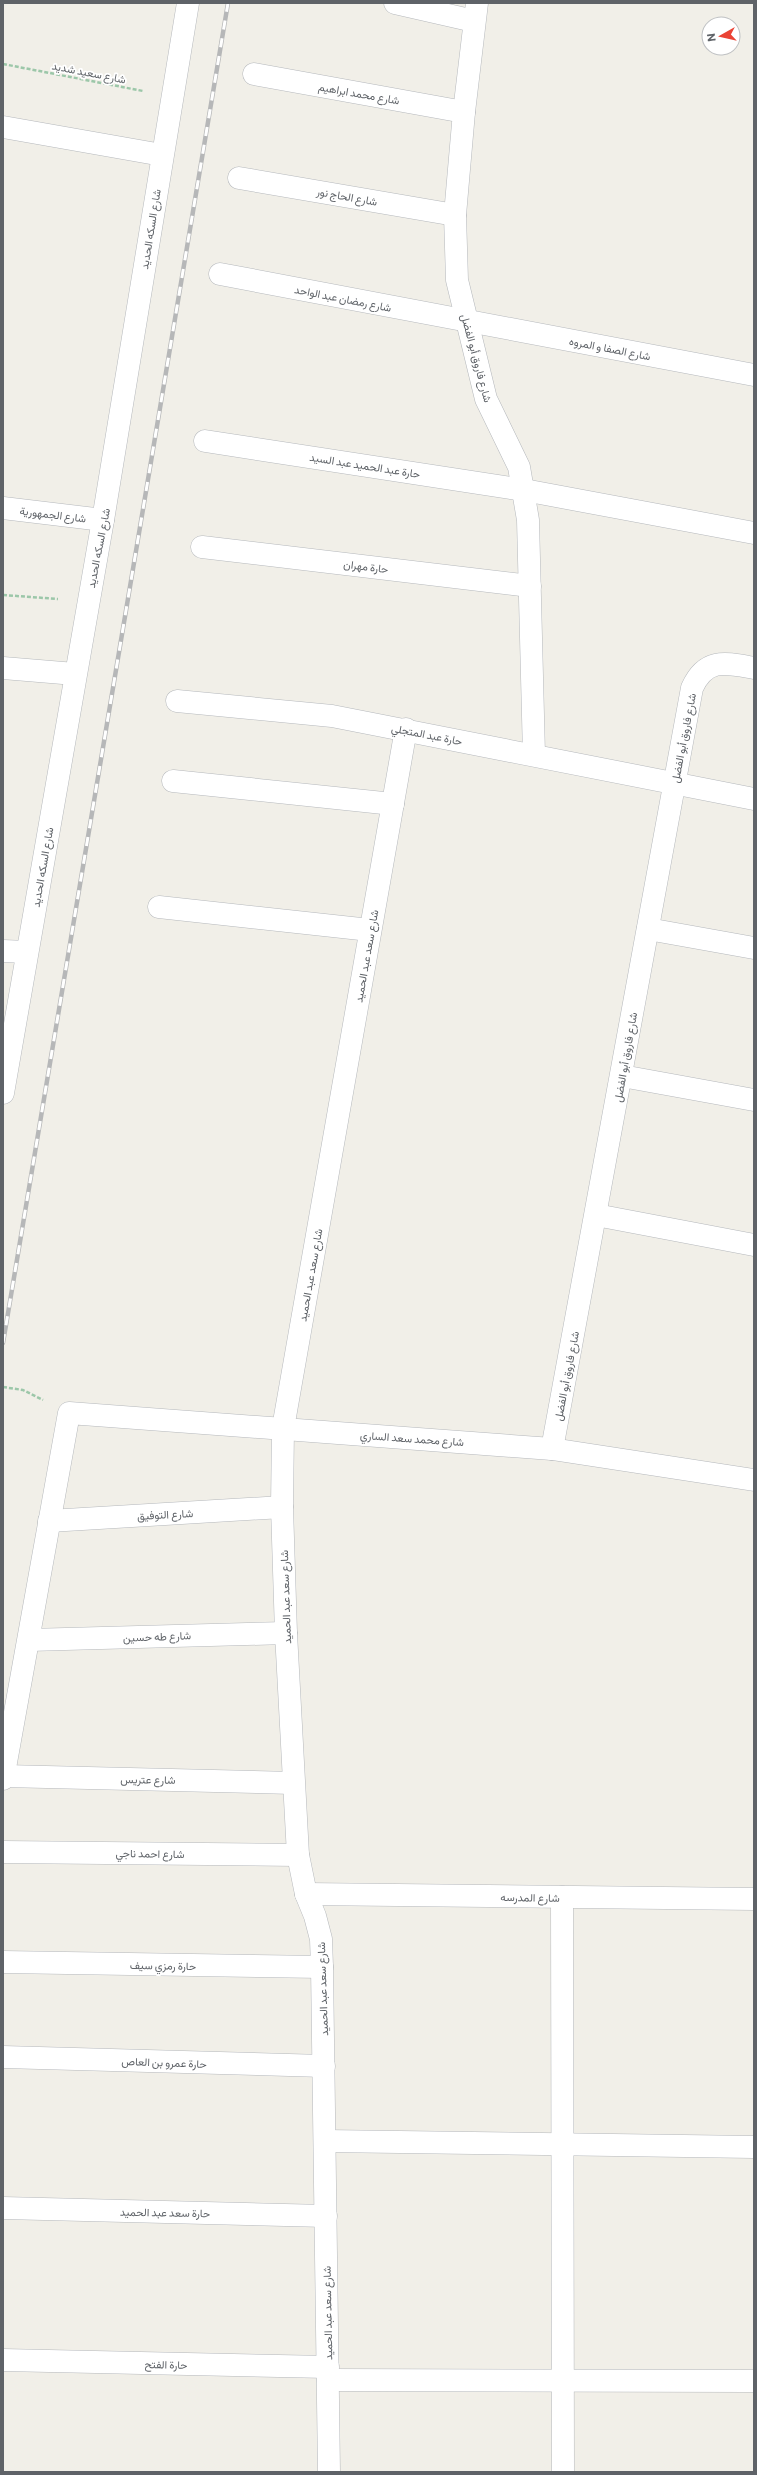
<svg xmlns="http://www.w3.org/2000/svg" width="757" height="2475" viewBox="0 0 757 2475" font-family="Commissioner,Vazirmatn,sans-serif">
	<rect width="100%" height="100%" fill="#f1efe8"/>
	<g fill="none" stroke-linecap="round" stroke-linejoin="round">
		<g stroke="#b5b8bc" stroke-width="23">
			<g id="street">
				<path d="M395,3l79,18"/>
				<path d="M477,3l-13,109 -9,103 2,65 29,119 33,68 9,53 6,235"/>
				<path d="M254,74l210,38"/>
				<path d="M3,127l159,28"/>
				<path d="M239,178l216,37"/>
				<path d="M220,274l534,101"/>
				<path d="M205,441l319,49 230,43"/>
				<path d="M3,508l100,12"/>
				<path d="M202,547l328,39"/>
				<path d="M3,668l72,6"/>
				<path d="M177,701l155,15 422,83"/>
				<path d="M173,781l220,23"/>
				<path d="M159,907l211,23"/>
				<path d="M648,929l106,19"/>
				<path d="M3,951l24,1"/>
				<path d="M622,1076l132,24"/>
				<path d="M3,1093l100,-573 85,-517"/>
				<path d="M596,1215l158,30"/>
				<path d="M552,1449l140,-761c14,-31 34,-25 62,-20"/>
				<path d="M49,1521l233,-14"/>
				<path d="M29,1640l257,-7"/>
				<path d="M4,1776l289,7"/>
				<path d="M3,1779l66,-366 483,36 202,31"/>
				<path d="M3,1852l295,3"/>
				<path d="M306,1894l448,5"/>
				<path d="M562,1897l1,575"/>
				<path d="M3,1962l319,5"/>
				<path d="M3,2057l321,9"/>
				<path d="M325,2141l429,6"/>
				<path d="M3,2208l323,8"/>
				<path d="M3,2360l325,7"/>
				<path d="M328,2380l426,1"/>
				<path d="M329,2472l-7,-505 -1,-28 -6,-23 -9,-22 -8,-39 -12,-222 -4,-126 1,-79 123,-699"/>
			</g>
		</g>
		<g stroke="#9cc7a9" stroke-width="2.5" stroke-dasharray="4 2" stroke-linecap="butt">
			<path d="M3,64l140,27"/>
			<path d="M3,595l55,4"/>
			<path d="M3,1387l20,3 20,10"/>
		</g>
		<use href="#street" stroke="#fff" stroke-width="22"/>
		<g stroke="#b6b7b8" stroke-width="4.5">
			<path id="rail" d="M3,1343l225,-1340"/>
		</g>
		<use href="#rail" stroke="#fff" stroke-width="3" stroke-dasharray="9" stroke-linecap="butt"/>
	</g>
	<g text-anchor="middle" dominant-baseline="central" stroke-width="3.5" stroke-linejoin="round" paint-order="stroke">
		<g font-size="11" fill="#5f6368" stroke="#fff">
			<text transform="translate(89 72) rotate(11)">شارع سعيد شديد</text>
			<text transform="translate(359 93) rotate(10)">شارع محمد ابراهيم</text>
			<text transform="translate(347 196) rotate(10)">شارع الحاج نور</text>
			<text transform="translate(150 229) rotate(-81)">شارع السكه الحديد</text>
			<text transform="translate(343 298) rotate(11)">شارع رمضان عبد الواحد</text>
			<text transform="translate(610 348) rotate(11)">شارع الصفا و المروه</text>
			<text transform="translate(477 358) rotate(75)">شارع فاروق أبو الفضل</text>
			<text transform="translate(365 465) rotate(9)">حارة عبد الحميد عبد السيد</text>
			<text transform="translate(53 514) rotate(7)">شارع الجمهورية</text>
			<text transform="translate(98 548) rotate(-79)">شارع السكه الحديد</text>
			<text transform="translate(366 566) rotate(7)">حارة مهران</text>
			<text transform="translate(427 734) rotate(11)">حارة عبد المتجلي</text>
			<text transform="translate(683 738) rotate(-79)">شارع فاروق أبو الفضل</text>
			<text transform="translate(42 867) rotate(-80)">شارع السكه الحديد</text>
			<text transform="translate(366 956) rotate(-80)">شارع سعد عبد الحميد</text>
			<text transform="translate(625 1057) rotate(-80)">شارع فاروق أبو الفضل</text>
			<text transform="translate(310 1275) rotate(-80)">شارع سعد عبد الحميد</text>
			<text transform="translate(566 1376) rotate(-79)">شارع فاروق أبو الفضل</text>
			<text transform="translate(412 1438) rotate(4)">شارع محمد سعد الساري</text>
			<text transform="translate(165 1514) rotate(-3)">شارع التوفيق</text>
			<text transform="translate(285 1597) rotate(-92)">شارع سعد عبد الحميد</text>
			<text transform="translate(157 1636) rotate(-2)">شارع طه حسين</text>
			<text transform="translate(148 1779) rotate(1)">شارع عتريس</text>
			<text transform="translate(150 1853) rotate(1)">شارع احمد ناجي</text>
			<text transform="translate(530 1897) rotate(1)">شارع المدرسه</text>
			<text transform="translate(163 1965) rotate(1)">حارة رمزي سيف</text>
			<text transform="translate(322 1989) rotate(-92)">شارع سعد عبد الحميد</text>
			<text transform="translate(164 2062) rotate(2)">حارة عمرو بن العاص</text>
			<text transform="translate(165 2212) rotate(1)">حارة سعد عبد الحميد</text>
			<text transform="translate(327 2313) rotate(-91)">شارع سعد عبد الحميد</text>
			<text transform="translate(166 2364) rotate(1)">حارة الفتح</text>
		</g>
	</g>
	<rect width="757" height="2475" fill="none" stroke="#5f6368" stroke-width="8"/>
	<g transform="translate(721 36) rotate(262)"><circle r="19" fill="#ffffff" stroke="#bfc1c3"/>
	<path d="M0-3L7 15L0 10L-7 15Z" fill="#ea4335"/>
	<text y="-6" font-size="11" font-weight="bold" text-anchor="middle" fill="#5f6368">N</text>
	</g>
</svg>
